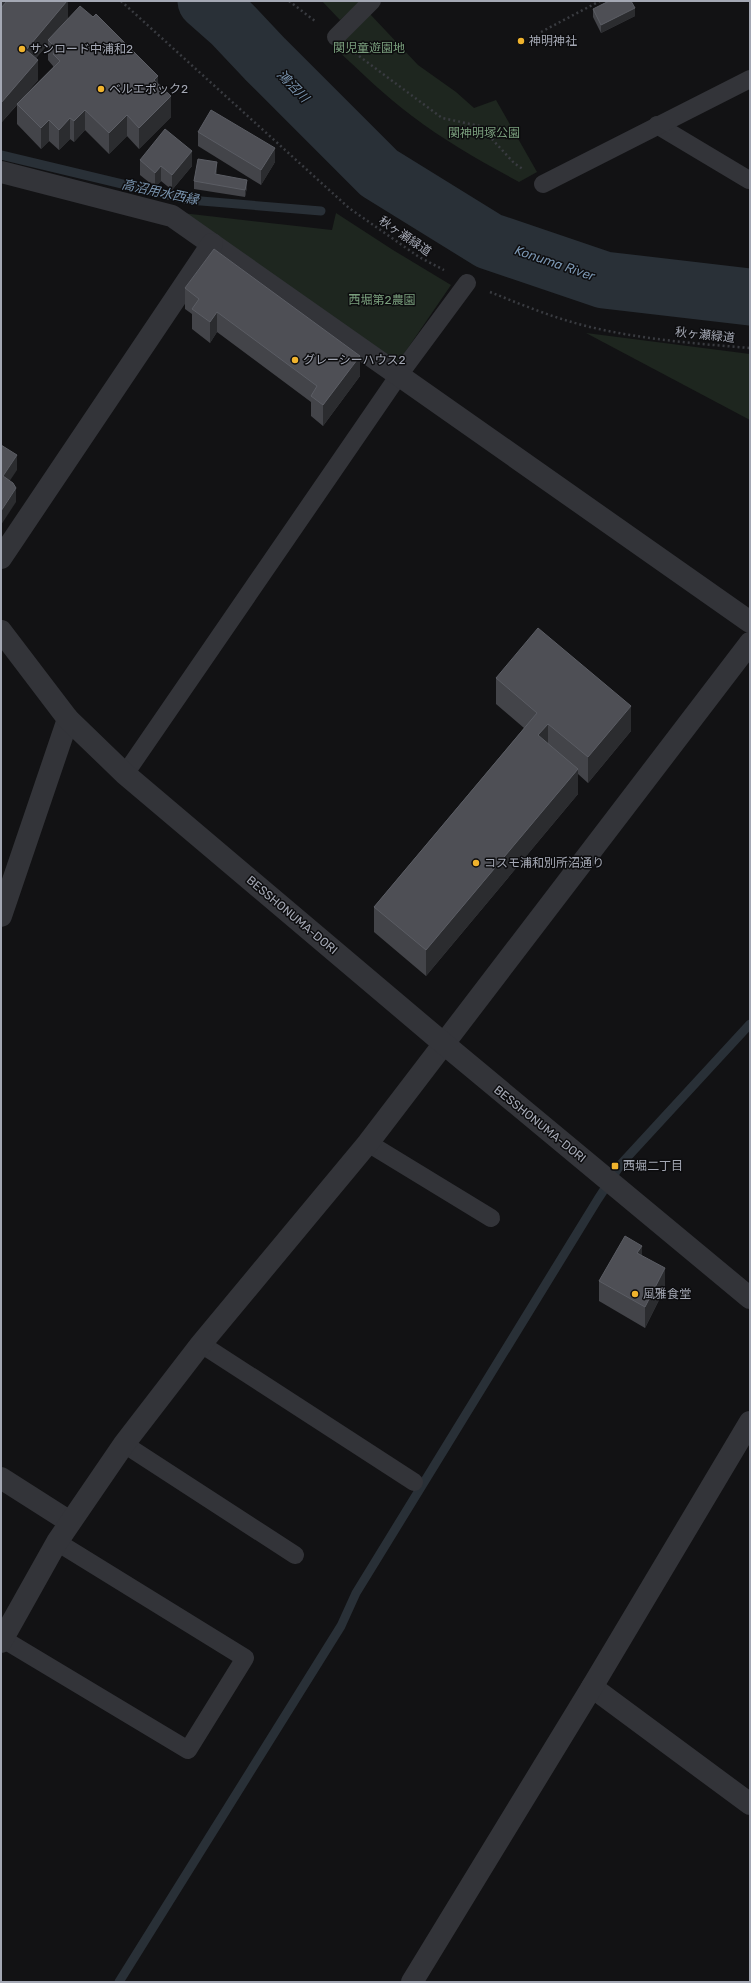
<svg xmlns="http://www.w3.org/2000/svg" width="751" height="1983" viewBox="0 0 751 1983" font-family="Rubik,'Noto Sans JP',sans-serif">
	<rect width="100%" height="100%" fill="#121214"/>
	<g fill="#1e261f">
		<path d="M322,1h39l-21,19z"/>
		<path d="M370,14l48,51 38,27 18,16 22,-8 41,72 -18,10c-37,-20 -74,-41 -107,-66 -27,-20 -51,-44 -76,-67z"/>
		<path d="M182,213l150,17 4,-17 57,37 58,35 -52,76 -12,1z"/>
		<path d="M586,333l164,21v66z"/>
	</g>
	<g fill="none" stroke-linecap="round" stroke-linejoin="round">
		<g stroke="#293037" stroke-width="9">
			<path d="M1,155l188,45 132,11"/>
			<path d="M119,1982l222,-356 15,-33 242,-394 23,-35 129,-140"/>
		</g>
		<path stroke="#293037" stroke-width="57" d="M206,1l26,23 33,35 114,114 110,68 115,39 146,17"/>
		<g stroke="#393b40" stroke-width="2.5" stroke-dasharray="2 3" stroke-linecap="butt">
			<path d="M121,1l228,207 70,49 25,13"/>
			<path d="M289,1l26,20"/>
			<path d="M541,32l59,-31"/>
			<path d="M355,53l87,65 38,8 34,37 10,7"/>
			<path d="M490,292c35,14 71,29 109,37 50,11 101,15 151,19"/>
		</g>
		<g stroke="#333439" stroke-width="18">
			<path d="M336,37l36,-36"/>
			<path d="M657,125l92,55"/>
			<path d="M543,184l207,-105"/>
			<path d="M125,774l274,-399 68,-92"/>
			<path d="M368,1143l123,75"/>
			<path d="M201,1344l213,138"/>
			<path d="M124,1444l171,111"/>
			<path d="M3,1639l185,111 57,-92 -188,-116"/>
		</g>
		<g stroke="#333439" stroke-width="22">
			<path d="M1,4l2,-3"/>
			<path d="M1,172l171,44 578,406"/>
			<path d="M1,558l211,-314"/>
			<path d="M1,916l67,-197"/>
			<path d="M1,1478l69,44"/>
			<path d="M1,1642l56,-100 67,-98 77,-100 167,-201 382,-500"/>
			<path d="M592,1687l158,117"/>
			<path d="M412,1982l180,-295 158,-265"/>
		</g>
		<path stroke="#333439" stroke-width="22" d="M1,631l67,88 57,55 318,269 307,255"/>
	</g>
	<g fill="#434449" fill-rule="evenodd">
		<path d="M68,1v18l90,65 13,33 -32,32 -12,-13 -18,18 -24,-24 -11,12 -4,-3 -11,11 -10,-9 -8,8 -24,-25v-19l-16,18v-115zM48,44v16l5,6v1l-30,30 15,-17 -2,-22z"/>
		<path d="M593,9l42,7 -34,17 -8,-16z"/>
		<path d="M198,132l77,30 -14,23 -63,-39z"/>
		<path d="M140,160l52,6 -20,24 -11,-9 -6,6 -15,-12z"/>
		<path d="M217,170l-1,5 31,12 -2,10 -51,-8v-8z"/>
		<path d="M185,288l175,88 -37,50 -12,-10v-14l-94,-70 -7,11 -18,-14v-15l-7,-5z"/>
		<path d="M496,678l135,53 -43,52 -10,-9v20l-152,182 -52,-44v-25l150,-179 -28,-24z"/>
		<path d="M642,1256l23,32 -20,40 -46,-27v-20z"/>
	</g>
	<g fill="#2b2c2f">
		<path d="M67,1h1v20l-20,19v4l-22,26v-20z"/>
		<path d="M635,8v8l-34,17v-8z"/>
		<path d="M38,60v20l-37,43v-20z"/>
		<path d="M158,76v20l-4,-16z"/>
		<path d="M171,96v21l-32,32v-21z"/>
		<path d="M85,110v20l-11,12v-21z"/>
		<path d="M127,115v21l-18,18v-21z"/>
		<path d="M70,118v21l-11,11v-20z"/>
		<path d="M49,120v21l-8,8v-21z"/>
		<path d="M275,148v14l-14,23v-15z"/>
		<path d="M192,151v15l-20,24v-15z"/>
		<path d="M217,162v8l-2,12v-8z"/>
		<path d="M161,166v15l-6,6v-14z"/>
		<path d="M247,180v7l-2,10v-7z"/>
		<path d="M217,312v20l-7,11v-21z"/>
		<path d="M360,356v20l-37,50v-21z"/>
		<path d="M17,455v15l-14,21v-15z"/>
		<path d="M16,488v14l-15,23v-14z"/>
		<path d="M631,706v25l-43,52v-26z"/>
		<path d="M548,724v25l-10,-14z"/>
		<path d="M578,769v25l-152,182v-26z"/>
		<path d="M642,1246v21l-5,-14z"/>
		<path d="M665,1268v20l-20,40v-21z"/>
	</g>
	<g fill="#4e4f55" stroke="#5b5d64">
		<path d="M7,1h60l-41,49 12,10 -37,43v-95z"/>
		<path d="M609,1h22l4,7 -34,17 -8,-16z"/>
		<path d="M80,6l13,11 3,-3 62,62 -4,4 17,16 -32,32 -12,-13 -18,18 -24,-23 -11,11 -4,-3 -11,12 -10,-10 -8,8 -24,-24 43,-43 -7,-7 4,-5 -9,-9z"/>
		<path d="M211,110l64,38 -14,22 -63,-38z"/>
		<path d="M165,129l27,22 -20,24 -11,-9 -6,7 -15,-13z"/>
		<path d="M198,159l19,3 -2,12 32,6 -2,10 -51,-9z"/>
		<path d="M214,249l146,107 -37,49 -12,-9 6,-10 -100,-74 -7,10 -18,-13 7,-10 -14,-11z"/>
		<path d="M1,445l16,10 -14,21 10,7 3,5 -15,23z"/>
		<path d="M538,628l93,78 -43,51 -40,-33 -10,11 40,34 -152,181 -52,-43 163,-194 -41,-35z"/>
		<path d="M625,1236l17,10 -5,7 28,15 -20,39 -46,-26z"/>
	</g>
	<g fill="#f0b32d" stroke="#0d0d0f" stroke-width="1.5">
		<circle cx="521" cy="41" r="4"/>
		<circle cx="22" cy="49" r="4"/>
		<circle cx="101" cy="89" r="4"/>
		<circle cx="295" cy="360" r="4"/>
		<circle cx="476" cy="863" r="4"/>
		<rect x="611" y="1162" width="8" height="8" rx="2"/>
		<circle cx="635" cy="1294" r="4"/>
	</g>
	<g text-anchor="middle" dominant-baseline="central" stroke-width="3" stroke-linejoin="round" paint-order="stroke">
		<g font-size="12" fill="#a4a8b4" stroke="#0d0d0f" text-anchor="start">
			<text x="529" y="41">神明神社</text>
			<text x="30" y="49">サンロード中浦和2</text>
			<text x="109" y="89">ベルエポック2</text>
			<text x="303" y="360">グレーシーハウス2</text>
			<text x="484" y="863">コスモ浦和別所沼通り</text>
			<text x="623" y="1166">西堀二丁目</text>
			<text x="643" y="1294">風雅食堂</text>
		</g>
		<g font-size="12" fill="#7a9f7d" stroke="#0d0d0f">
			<text x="369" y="48">関児童遊園地</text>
			<text x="484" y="133">関神明塚公園</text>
			<text x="382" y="300">西堀第2農園</text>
		</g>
		<g font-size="12" fill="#a4a8b4" stroke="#0d0d0f">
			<text transform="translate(405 236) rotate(34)">秋ヶ瀬緑道</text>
			<text transform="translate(705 335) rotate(6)">秋ヶ瀬緑道</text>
			<text transform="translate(292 915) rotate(40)">BESSHONUMA-DORI</text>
			<text transform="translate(540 1124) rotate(39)">BESSHONUMA-DORI</text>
		</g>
		<g font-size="13" font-style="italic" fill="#7a95b0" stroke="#0d0d0f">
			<text transform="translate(293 86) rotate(46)">鴻沼川</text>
			<text transform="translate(160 192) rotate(12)">高沼用水西縁</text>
			<text transform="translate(555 263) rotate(19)">Konuma River</text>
		</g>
	</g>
	<rect width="751" height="1983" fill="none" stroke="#a4a8b4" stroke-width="4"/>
</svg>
